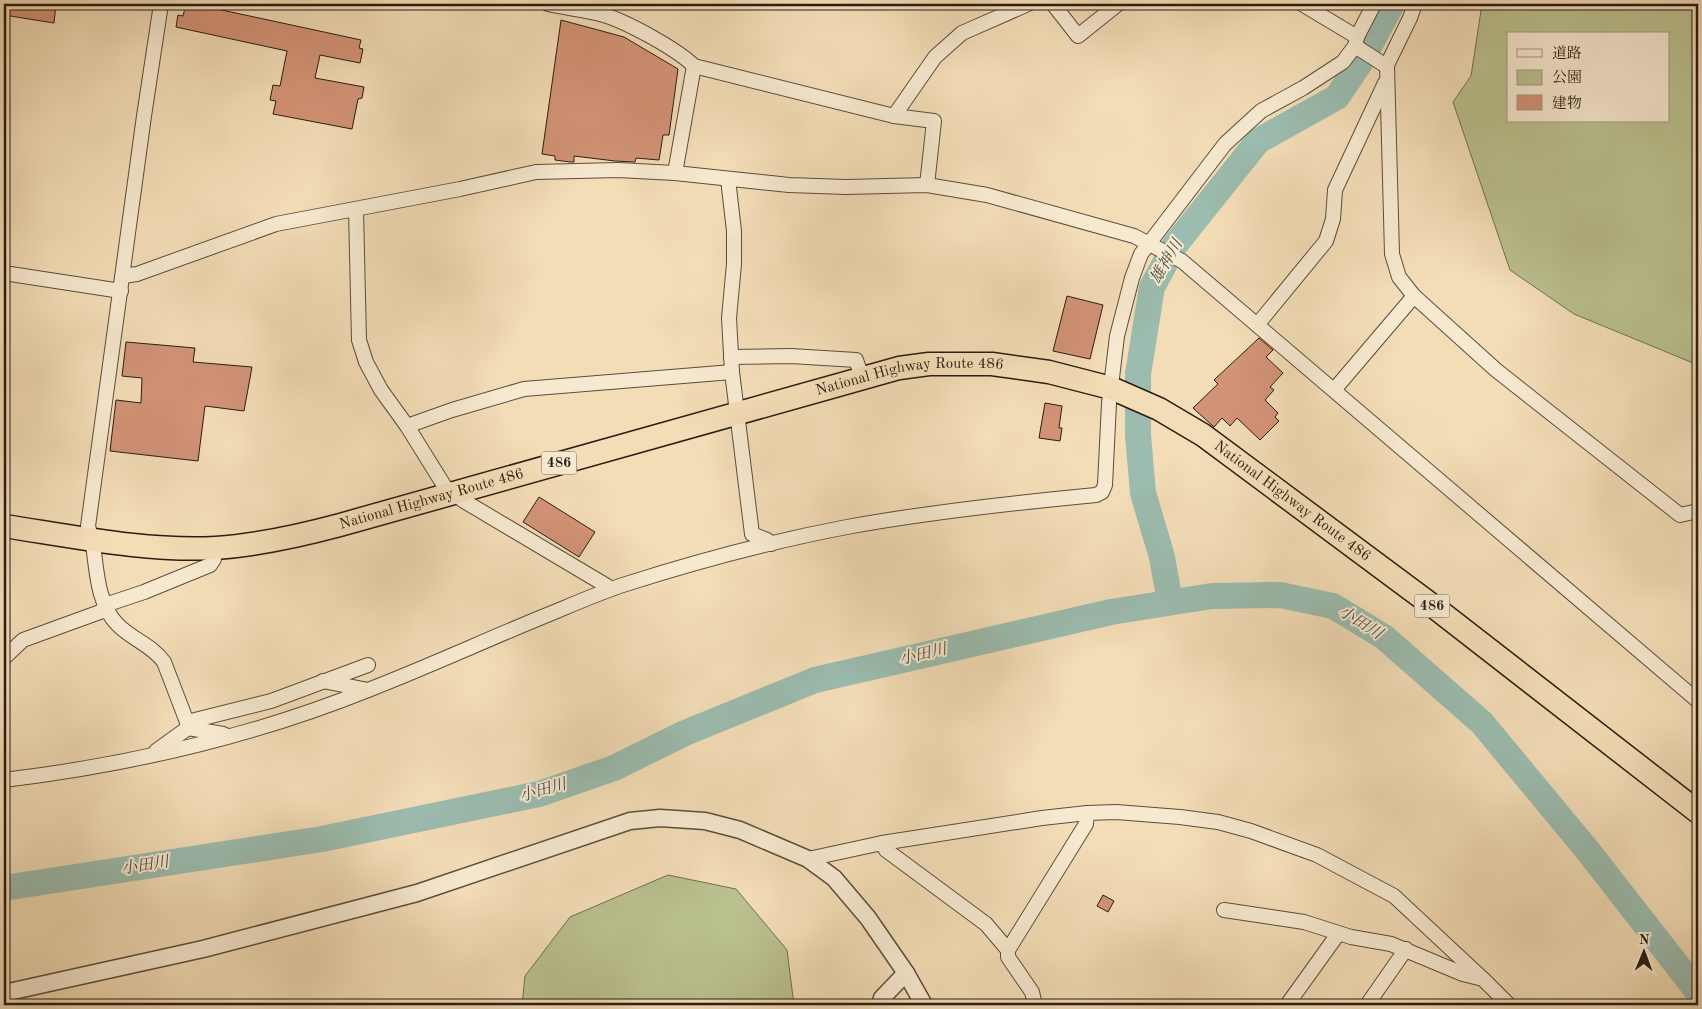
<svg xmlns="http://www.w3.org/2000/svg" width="1702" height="1009" viewBox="0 0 1702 1009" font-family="'Old Standard TT','Noto Serif JP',serif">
	<rect width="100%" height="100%" fill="#f3ddb7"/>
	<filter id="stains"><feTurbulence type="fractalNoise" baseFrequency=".004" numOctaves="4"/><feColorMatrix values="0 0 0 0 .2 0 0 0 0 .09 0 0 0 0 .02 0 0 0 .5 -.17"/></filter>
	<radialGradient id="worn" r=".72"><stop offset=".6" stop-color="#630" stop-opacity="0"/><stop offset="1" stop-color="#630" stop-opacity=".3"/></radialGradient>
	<g fill="#bac18f" stroke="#716f51" fill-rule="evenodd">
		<path d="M1482,4h216v361l-124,-51 -64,-44 -57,-168 18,-26zM1508,34h160v87h-160z"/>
		<path d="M668,875l68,14 51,61 7,55h-272l3,-29 45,-59z"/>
	</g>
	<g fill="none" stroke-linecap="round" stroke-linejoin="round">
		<g stroke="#9bbcaf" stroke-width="26">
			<path d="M1170,602l-8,-45 -19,-64 -5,-58v-61l14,-87 23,-42 83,-104 79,-44 23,-34 32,-59"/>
			<path d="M4,888l318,-49 217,-45 75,-26 71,-35 130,-53 296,-68 101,-16 68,-1 53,11 51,31 98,86 106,128 110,141"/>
		</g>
	</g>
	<g fill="#d39377" stroke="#281d13">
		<path d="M4,4h52l-2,19 -50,-8z"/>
		<path d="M186,4h8l167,36 -2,8 4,1 -3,14 -40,-8 -5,23 49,9 -2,11 -4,1 -6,30 -79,-15 3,-13 -6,-1 3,-15 7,1 7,-35 -111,-24 2,-12 5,1z"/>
		<path d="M561,20l63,17 54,32 -9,66h-6l-4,25 -23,-2 -1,4 -20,-1 -41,-5v6h-4l-15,-2v-4l-13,-2z"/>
		<path d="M1067,296l36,9 -13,54 -37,-8z"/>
		<path d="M1259,338l14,12 -7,7 17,16 -13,14 4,3 -9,10 13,13 -3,4 4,4 -19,19 -23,-22 -7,8 -8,-8 -8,9 -21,-19 25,-24 -4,-4z"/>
		<path d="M126,342l69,6 -2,14 59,5 -8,44 -39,-5 -7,55 -88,-10 6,-51 25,3 1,-25 -20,-2z"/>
		<path d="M1045,403l17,3 -3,22h3l-2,13 -21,-3z"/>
		<path d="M539,497l56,35 -16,25 -56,-35z"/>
		<path d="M1103,895l11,6 -6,11 -11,-6z"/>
	</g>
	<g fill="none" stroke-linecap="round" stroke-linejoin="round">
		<g stroke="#5b4d3c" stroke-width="16">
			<g id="minor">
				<path d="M161,4l-17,112 -56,410c2,8 5,17 6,26 3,24 5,53 23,72 14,15 35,21 47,38l23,60 84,-21 97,-36"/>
				<path d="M548,4c18,4 38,6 56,11 23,7 73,34 90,51l200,50 40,5 -7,64"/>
				<path d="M1053,4l25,32 40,-32"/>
				<path d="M1302,4l55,33"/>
				<path d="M1415,4l-5,14 -23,47 5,189 7,23 15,19 82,74 184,145 18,-4"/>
				<path d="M1355,46l28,18 4,1"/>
				<path d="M894,116l41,-59 27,-24 66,-29"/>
				<path d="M675,173l19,-107"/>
				<path d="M728,179l6,52v33l-5,54 3,54 20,162 15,6 4,4"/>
				<path d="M356,210l3,130 7,22 15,28 26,36 38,61 19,14 143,85 3,3"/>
				<path d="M4,273l117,18"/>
				<path d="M123,276l14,-2 139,-50 184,-35 76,-17 82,-2 57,3 114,12 57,2 81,-2 60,10 147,41 48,25 516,440"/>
				<path d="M1257,325l69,-84 7,-22 2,-29 50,-107"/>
				<path d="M731,357l60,-1 65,4 6,17"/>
				<path d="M1334,390l80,-94"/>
				<path d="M407,426l45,-16 72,-21 208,-17"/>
				<path d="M4,658l19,-18 77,-28 11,-9 33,-11 66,-27 4,-6v-11"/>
				<path d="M323,681l45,9"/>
				<path d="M187,722l1,6 35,6 4,2"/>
				<path d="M156,751l32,-23"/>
				<path d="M4,780c125,-15 247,-43 364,-90 62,-24 122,-52 184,-77 24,-10 49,-21 74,-29 72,-23 147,-43 221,-57 82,-15 165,-24 249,-32l6,-3 3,-7 4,-82 8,-67 15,-58 9,-24 84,-110 36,-33 42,-23 40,-26 12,-16 2,-9 17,-33"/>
				<path d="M882,843l4,7 100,74 22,26v7l24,35 3,13"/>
				<path d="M808,859l74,-16 160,-25 45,-5 29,-1 64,5 38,5 33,9 66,24 77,41 89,83 26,26"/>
				<path d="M1224,910l80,12 47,15 40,7 72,30 20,5"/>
				<path d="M1008,950l78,-126 1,-11"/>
				<path d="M1287,1005l51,-71"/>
				<path d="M1367,1005l39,-56"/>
			</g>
		</g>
		<g stroke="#5b4d3c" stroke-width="19">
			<g id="tertiary">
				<path d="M4,993l199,-44 214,-56 213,-72 30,-3 45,3 35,9 68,29 26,19 34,40 38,55 18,32"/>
				<path d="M880,1005l2,-7 24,-25"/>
			</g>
		</g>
		<g stroke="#281d13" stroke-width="25">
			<g id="trunk">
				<path id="s1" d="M4,526c67,10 145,26 212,22 42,-3 83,-12 124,-23l559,-157 30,-4h63l57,8 62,16 48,21 44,26 226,168 269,209"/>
			</g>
		</g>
		<use href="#minor" stroke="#f7e9d0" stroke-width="14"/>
		<use href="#tertiary" stroke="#f7e9d0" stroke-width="16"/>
		<use href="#trunk" stroke="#f3ddb7" stroke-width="22"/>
	</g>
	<g text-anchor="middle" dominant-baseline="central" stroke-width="4" stroke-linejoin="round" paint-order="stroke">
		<g fill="#f7e9d0" stroke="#665a4c" stroke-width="1">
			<rect x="541.5" y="451.5" width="35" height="23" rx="4"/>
			<rect x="1414.5" y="594.5" width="35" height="23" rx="4"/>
		</g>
		<g font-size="14" font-weight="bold" fill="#281d13">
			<text x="559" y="463">486</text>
			<text x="1432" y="606">486</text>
		</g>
		<g font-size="15" fill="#281d13" stroke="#f7e9d0">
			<text stroke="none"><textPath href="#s1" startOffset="930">National Highway Route 486</textPath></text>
			<text stroke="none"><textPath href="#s1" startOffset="435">National Highway Route 486</textPath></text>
			<text stroke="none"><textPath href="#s1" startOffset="1350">National Highway Route 486</textPath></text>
		</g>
		<g font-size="16" font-style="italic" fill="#4a4d42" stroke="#f7e9d0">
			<text transform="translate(1167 262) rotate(-60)">雄神川</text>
			<text transform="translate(1360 623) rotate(32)">小田川</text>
			<text transform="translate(923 655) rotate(-13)">小田川</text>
			<text transform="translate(543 791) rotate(-16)">小田川</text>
			<text transform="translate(145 866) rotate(-9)">小田川</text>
		</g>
	</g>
	<rect width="1702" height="1009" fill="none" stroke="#f3ddb7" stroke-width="20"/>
	<rect x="5" y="5" width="1692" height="999" fill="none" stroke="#281d13" stroke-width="2.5"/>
	<rect x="10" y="10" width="1682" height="989" fill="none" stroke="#281d13"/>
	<rect x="1507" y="32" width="162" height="90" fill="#f7e9d0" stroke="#a49784"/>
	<rect x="1517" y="49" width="25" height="8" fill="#f7e9d0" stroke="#a49784"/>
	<text x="1552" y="58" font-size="15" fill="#281d13">道路</text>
	<rect x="1517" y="70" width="25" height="15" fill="#bac18f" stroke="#a49784"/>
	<text x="1552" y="82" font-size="15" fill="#281d13">公園</text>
	<rect x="1517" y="95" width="25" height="15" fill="#d39377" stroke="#a49784"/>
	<text x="1552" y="108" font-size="15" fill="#281d13">建物</text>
	<g transform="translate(1644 952) rotate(1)" stroke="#f7e9d0" stroke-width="4" paint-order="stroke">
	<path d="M0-4L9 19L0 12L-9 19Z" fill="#281d13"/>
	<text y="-8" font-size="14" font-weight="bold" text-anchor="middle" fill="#281d13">N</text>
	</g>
	<rect width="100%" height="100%" filter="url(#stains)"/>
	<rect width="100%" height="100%" fill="url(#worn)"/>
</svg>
